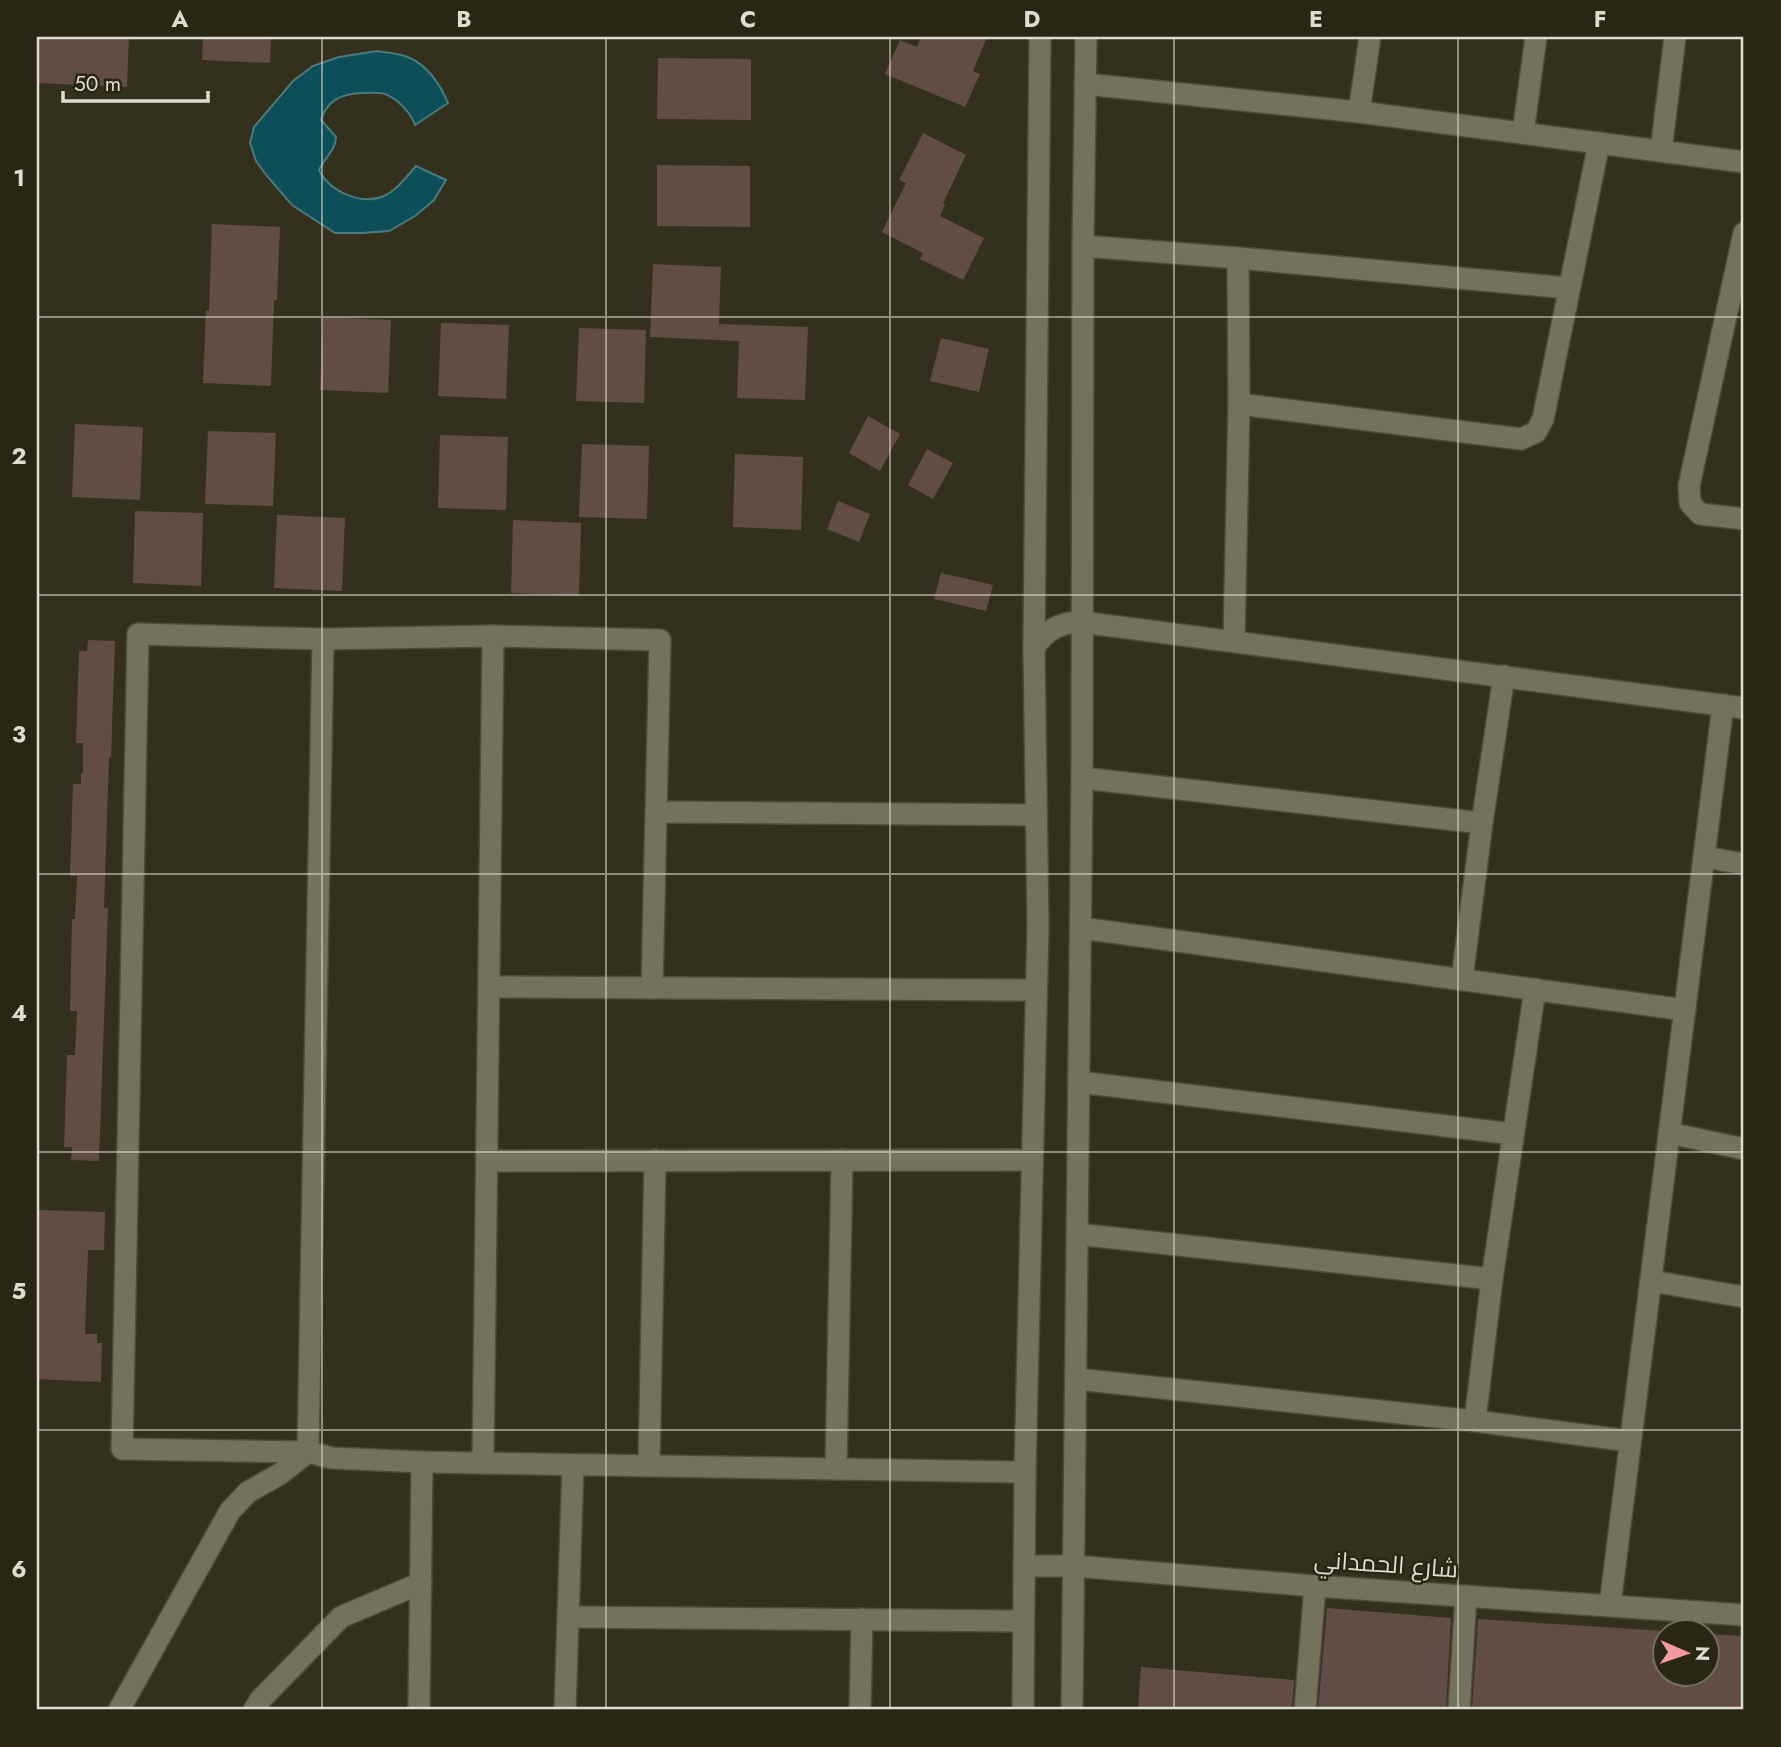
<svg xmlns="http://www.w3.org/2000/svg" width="1781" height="1747" viewBox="0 0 1781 1747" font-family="Jost,Cairo,sans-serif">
	<rect width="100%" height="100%" fill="#33301e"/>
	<path fill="#0c4f59" stroke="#4b7a7d" stroke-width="2" d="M377,51c10,2 23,2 33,7 19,9 30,26 38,45l-33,22c-4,-12 -17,-26 -30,-31 -6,-2 -15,-1 -22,-1 -19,0 -36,7 -42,27l15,17c0,13 -12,21 -17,33 10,21 42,36 65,26 12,-5 23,-20 32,-30l30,14 -12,20 -19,16 -26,15 -27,2h-27l-43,-28 -25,-29 -11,-15 -6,-18 4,-16 39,-46 20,-15 26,-9z"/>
	<g fill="#614d45">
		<path d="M37,37h92l-2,50 -90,-4z"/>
		<path d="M203,37h68l-1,26 -68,-3z"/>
		<path d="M921,37h66l-14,34 7,3 -15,33 -80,-33 15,-34 17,7z"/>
		<path d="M658,58l93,1v61l-94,-1z"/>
		<path d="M923,133l43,22 -23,48 2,2 -5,11 44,22 -21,42 -43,-21 3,-6 -41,-21 24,-49 -7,-3z"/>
		<path d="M657,165l93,1v61l-93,-1z"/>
		<path d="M212,224l68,3 -3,73h-3l-3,86 -68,-3 3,-73 3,1z"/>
		<path d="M653,264l68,3 -2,57 89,3 -3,73 -68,-2 2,-57 -89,-4z"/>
		<path d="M323,317l68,3 -3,73 -68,-3z"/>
		<path d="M441,323l68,2 -3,74 -68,-3z"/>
		<path d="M579,328l67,2 -2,73 -68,-2z"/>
		<path d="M941,338l48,11 -10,43 -49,-11z"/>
		<path d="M868,416l32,18 -20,37 -31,-18z"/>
		<path d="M75,424l68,3 -3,73 -68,-3z"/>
		<path d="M208,431l68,2 -3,73 -68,-2z"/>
		<path d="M440,435l68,2 -2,73 -68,-2z"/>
		<path d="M582,444l67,2 -2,73 -68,-2z"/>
		<path d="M927,449l26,14 -20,36 -25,-14z"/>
		<path d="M735,454l68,3 -2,73 -68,-3z"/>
		<path d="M838,501l32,13 -11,28 -32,-13z"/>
		<path d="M135,511l68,2 -2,73 -68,-3z"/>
		<path d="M277,515l68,3 -3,73 -68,-3z"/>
		<path d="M513,520l68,3 -2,73 -68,-3z"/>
		<path d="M941,573l52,12 -7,26 -52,-12z"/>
		<path d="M88,640l27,1 -4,117 -2,-1 -5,151h4l-9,253 -28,-1 1,-13h-8l3,-92h8l2,-44h-7l2,-92h3l2,-43h-7l3,-92h8v-11h2v-30h-7l3,-92h8z"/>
		<path d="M39,1210l66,2 -1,38h-16l-3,84h12v9h5l-1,39 -64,-3v-121z"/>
		<path d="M1327,1608l124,10 -5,92h-128z"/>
		<path d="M1478,1619l187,12v43h42v-40l37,2v74h-272z"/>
		<path d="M1141,1667l153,13 -2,30h-154z"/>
	</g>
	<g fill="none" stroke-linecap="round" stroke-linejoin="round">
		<g stroke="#4e4b3b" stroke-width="24">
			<g id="minor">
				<path d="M1085,84l274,28 385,50"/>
				<path d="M1359,112l11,-75"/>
				<path d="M1523,133l13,-96"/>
				<path d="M1661,151l14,-114"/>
				<path d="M1744,233l-55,253 1,17 10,11 44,5"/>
				<path d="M1083,246l155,12 331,30"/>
				<path d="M1239,404l282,35 15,-7 7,-13 56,-276"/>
				<path d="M323,639l-15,813 -186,-3 16,-815 185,5 170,-3 167,4 -8,348"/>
				<path d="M1234,641l5,-237 -1,-146"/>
				<path d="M1034,648c11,-18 27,-26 47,-26l663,86"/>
				<path d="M1082,778l400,45"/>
				<path d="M656,812l380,3"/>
				<path d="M1704,857l40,7"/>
				<path d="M1081,928l604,82"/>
				<path d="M1462,979l20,-156 22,-147"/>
				<path d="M489,987l547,3"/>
				<path d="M1079,1082l434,52"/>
				<path d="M1669,1133l75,16"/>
				<path d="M487,1161l545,-1"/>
				<path d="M1077,1234l415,45"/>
				<path d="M1651,1281l93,16"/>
				<path d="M1076,1379l399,42 155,20"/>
				<path d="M1475,1421l17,-142 43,-290"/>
				<path d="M483,1463l10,-827"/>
				<path d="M649,1466l6,-306"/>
				<path d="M836,1469l6,-309"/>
				<path d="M1024,1566h50l241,20 429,29"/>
				<path d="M1610,1605l113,-900"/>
				<path d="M568,1617l455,4"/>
				<path d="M119,1710l111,-199 18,-19 32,-18 28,-22 24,6 90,4 603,10"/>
				<path d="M254,1710l7,-11 80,-82 80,-34"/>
				<path d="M419,1710l3,-248"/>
				<path d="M565,1710l8,-245"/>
				<path d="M860,1710l2,-91"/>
				<path d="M1023,1710l2,-238 13,-545 -4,-279 6,-611"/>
				<path d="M1072,1710l10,-932 1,-532 3,-209"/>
				<path d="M1305,1710l10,-124"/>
				<path d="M1459,1710l7,-114"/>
			</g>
		</g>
		<use href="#minor" stroke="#74715d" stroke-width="21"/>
	</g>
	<path fill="none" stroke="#deddd1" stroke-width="2" stroke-opacity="0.55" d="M322,37v1673M606,37v1673M890,37v1673M1174,37v1673M1458,37v1673M37,317h1707M37,595h1707M37,874h1707M37,1152h1707M37,1430h1707"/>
	<g text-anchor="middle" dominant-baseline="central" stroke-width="5" stroke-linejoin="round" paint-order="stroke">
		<g font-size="24" fill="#deddd1" stroke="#292614">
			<text transform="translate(1386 1564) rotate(4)">شارع الحمداني</text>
		</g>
	</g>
	<rect width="1781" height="1747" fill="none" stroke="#292614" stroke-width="77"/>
	<g transform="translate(1686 1653) rotate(92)"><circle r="33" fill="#292614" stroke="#716f60" stroke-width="2"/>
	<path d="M0-5L12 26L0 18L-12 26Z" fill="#f49aa3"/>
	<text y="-10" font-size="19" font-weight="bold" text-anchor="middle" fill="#deddd1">N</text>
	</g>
	<path d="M63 91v10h145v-10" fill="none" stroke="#deddd1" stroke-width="3.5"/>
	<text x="74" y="91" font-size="21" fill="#deddd1" stroke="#292614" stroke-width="5" paint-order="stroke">50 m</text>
	<rect x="38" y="38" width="1704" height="1670" fill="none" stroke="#deddd1" stroke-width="2.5"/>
	<g font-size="23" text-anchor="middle" font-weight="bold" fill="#deddd1">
		<text x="180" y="27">A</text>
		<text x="464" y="27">B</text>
		<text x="748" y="27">C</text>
		<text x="1032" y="27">D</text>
		<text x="1316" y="27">E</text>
		<text x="1600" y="27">F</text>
		<text x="19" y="186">1</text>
		<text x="19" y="464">2</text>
		<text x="19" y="742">3</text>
		<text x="19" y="1021">4</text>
		<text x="19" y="1299">5</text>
		<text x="19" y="1577">6</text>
	</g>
</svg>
